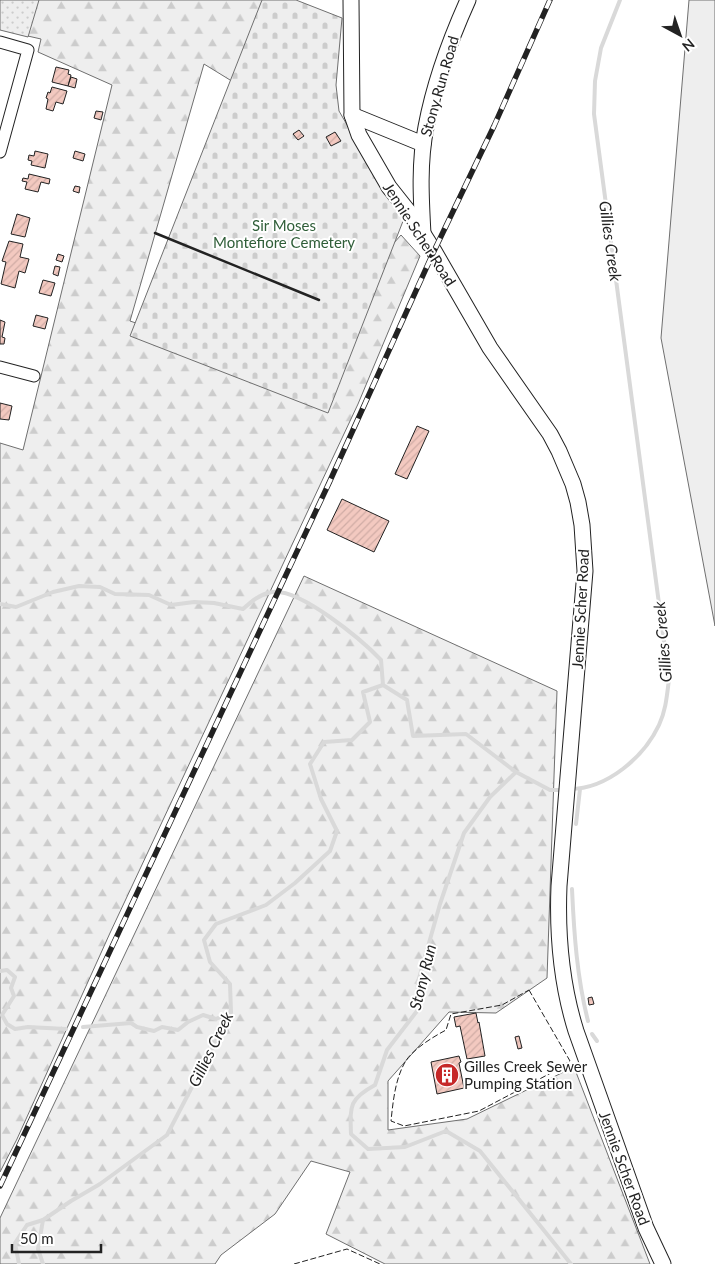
<svg xmlns="http://www.w3.org/2000/svg" width="715" height="1264" viewBox="0 0 715 1264" font-family="Lato,sans-serif">
	<defs>
		<pattern id="forest-firs" width="22" height="20" patternUnits="userSpaceOnUse" patternTransform="scale(1.25)"><rect width="22" height="20" fill="#eee"/><path d="M5 1l3.5 6h-7zM16 11l3.5 6h-7z" fill="#ccc"/></pattern>
		<pattern id="cemetery-stones" width="16" height="16" patternUnits="userSpaceOnUse" patternTransform="scale(1.25)"><rect width="16" height="16" fill="#eee"/><path d="M2 7V4a2 2 0 0 1 4 0v3zM10 15v-3a2 2 0 0 1 4 0v3z" fill="#ccc"/></pattern>
		<pattern id="park-dots" width="8" height="8" patternUnits="userSpaceOnUse" patternTransform="scale(1.25)"><rect width="8" height="8" fill="#eee"/><path d="M2 2h.1M6 6h.1" fill="none" stroke="#ccc" stroke-width="1.8" stroke-linecap="round"/></pattern>
		<pattern id="building-hatch" width="6" height="6" patternUnits="userSpaceOnUse" patternTransform="scale(1.25)"><rect width="6" height="6" fill="#f3c9c0"/><path d="M-1 1l2-2M0 6l6-6M5 7l2-2" fill="none" stroke="#d0aca5"/></pattern>
	</defs>
	<rect width="100%" height="100%" fill="#fff"/>
	<path fill="#eee" stroke="#6f6f6f" d="M689,0h26v626l-54,-288z"/>
	<g fill="url(#forest-firs)" stroke="#6f6f6f">
		<path d="M23,0h246l5,107 -70,-43 -74,257 76,26 89,7 106,-119 19,21 -62,148 -248,529 -93,206 -17,33v-729l23,7 89,-365 -74,-33 3,-13 -22,-5z"/>
		<path d="M304,576l253,115 -10,287 -51,35 -47,-1 -61,69v49l79,-11 107,-52 76,197h-265l-59,-30 24,-62 -39,-11 -36,53 -54,41 -6,9h-215v-46z"/>
	</g>
	<path fill="url(#cemetery-stones)" stroke="#6f6f6f" d="M262,0h34l46,18 -6,67 3,26 29,50 37,55 -77,197 -198,-77z"/>
	<path fill="url(#park-dots)" stroke="#6f6f6f" d="M0,0h39l-11,37 -28,-7z"/>
	<g fill="none" stroke-linecap="round" stroke-linejoin="round">
		<g stroke="#d9d9d9" stroke-width="4">
			<path d="M0,604l16,3 37,-15 26,-6 21,1 15,7 34,1 22,10 23,-3 20,1 29,6c9,-8 17,-15 29,-17 28,-4 90,48 109,68l2,25"/>
			<path d="M516,772l-26,25 -26,36 -24,71 -22,78 -1,29 -30,39 -12,35c-26,14 -25,21 -24,49l17,15 37,-2 41,-16 34,20 91,113"/>
			<path d="M570,789c37,0 74,-32 89,-64 7,-15 8,-30 10,-46l-75,-565 1,-33 6,-33 19,-48"/>
			<path d="M576,824l4,-35"/>
			<path d="M572,889c2,44 5,89 16,132"/>
			<path d="M0,971l7,-1 8,7 -4,11 3,8 -12,19 5,9 8,5 13,-2 38,2"/>
			<path d="M83,1027l48,-4 6,4 17,4 8,-4 16,3 10,-8 15,-7 13,4 15,-7"/>
			<path d="M592,1034l5,7"/>
			<path d="M19,1264l-4,-21 12,-18 16,-5"/>
			<path d="M43,1264l-5,-15 5,-29 28,-19 29,-17 67,-49 64,-123 -1,-28 -20,-22 -6,-22 12,-16 50,-19 29,-22 35,-32 7,-20 -16,-32 -11,-35 14,-22 28,-2 18,-18 -7,-30 20,-7 24,15 6,36 53,-2 50,38 34,18h13"/>
		</g>
	</g>
	<g fill="url(#building-hatch)" stroke="#222">
		<path d="M56,67l13,3 -1,4 3,1 -3,11 -16,-4z"/>
		<path d="M71,77l6,2 -2,9 -7,-2z"/>
		<path d="M52,87l15,4 -4,13 -7,-2 -3,9 -7,-2 2,-10 -2,-1 2,-6 2,1z"/>
		<path d="M96,111l7,1 -2,8 -7,-2z"/>
		<path d="M299,130l5,6 -6,4 -5,-6z"/>
		<path d="M335,132l6,9 -10,5 -5,-9z"/>
		<path d="M35,151l13,3 -3,14 -14,-3 1,-4 -4,-1 1,-5 5,1z"/>
		<path d="M75,151l10,3 -2,7 -10,-3z"/>
		<path d="M29,174l21,5 -1,5 -8,-2 -3,10 -13,-3 2,-7 -5,-1 1,-3 5,1z"/>
		<path d="M75,186l5,1 -1,6 -6,-2z"/>
		<path d="M17,214l13,4 -5,19 -14,-3z"/>
		<path d="M9,241l14,3 -3,13 9,2 -4,14 -6,-2 -4,17 -14,-4 5,-22 -4,-1z"/>
		<path d="M58,254l6,2 -2,6 -6,-2z"/>
		<path d="M55,266l5,1 -2,9 -5,-2z"/>
		<path d="M43,280l12,3 -4,13 -12,-3z"/>
		<path d="M36,315l12,3 -3,11 -12,-3z"/>
		<path d="M0,320l5,2 -3,15 3,1 -1,6h-4z"/>
		<path d="M0,403l12,3 -3,14 -9,-1z"/>
		<path d="M417,426l12,5 -22,48 -12,-5z"/>
		<path d="M342,499l47,22 -15,31 -47,-22z"/>
		<path d="M592,997l2,7 -5,1 -1,-7z"/>
		<path d="M476,1013l2,10 1,-1 6,34 -18,3 -7,-33 -4,1 -2,-10z"/>
		<path d="M519,1036l3,12 -4,1 -3,-12z"/>
		<path d="M459,1056l2,6 -2,1 5,25 -27,6 -6,-32z"/>
	</g>
	<g fill="none" stroke-linecap="round" stroke-linejoin="round">
		<g stroke="#222" stroke-width="13">
			<g id="street">
				<path d="M0,42l28,8 -28,102"/>
				<path d="M0,367l34,9"/>
			</g>
		</g>
		<g stroke="#222" stroke-width="17">
			<g id="secondary">
				<path d="M351,0l1,115 7,20 30,52 23,29 22,35 56,97 60,86 9,17 14,33 5,18 4,23 3,46 -26,315c-2,49 2,97 17,145l70,197 17,36"/>
				<path d="M352,115l71,29"/>
				<path d="M423,234c-2,-36 -4,-72 3,-107 8,-43 24,-87 42,-127"/>
			</g>
		</g>
		<use href="#street" stroke="#fff" stroke-width="11"/>
		<use href="#secondary" stroke="#fff" stroke-width="15"/>
		<g stroke="#222" stroke-width="5.5">
			<path id="rail" d="M0,1186l329,-703 105,-232 60,-125 56,-126"/>
		</g>
		<use href="#rail" stroke="#fff" stroke-width="4" stroke-dasharray="11" stroke-linecap="butt"/>
		<g stroke="#222" stroke-width="1" stroke-dasharray="6 2.5" stroke-linecap="butt">
			<path d="M529,990l41,71 -21,13 -70,37 -75,15 -13,-5c2,-19 4,-40 13,-57 7,-14 29,-27 42,-34l5,-16 51,-9z"/>
			<path d="M294,1264l53,-15 33,15"/>
		</g>
		<path stroke="#222" stroke-width="2.5" d="M155,233l164,67"/>
	</g>
	<defs>
		<g id="building-disc" transform="scale(1.25)"><circle r="9.5" fill="#c62828" stroke="#fff"/><path d="M-4-6H4V6H1V3H-1V6H-4ZM-2.5-4.3h1.7v1.8h-1.7ZM.8-4.3h1.7v1.8H.8ZM-2.5-1h1.7V.8h-1.7ZM.8-1h1.7V.8H.8Z" fill="#fff"/></g>
	</defs>
	<g fill-rule="evenodd">
		<use href="#building-disc" x="447" y="1075"/>
	</g>
	<g text-anchor="middle" dominant-baseline="central" stroke-width="4" stroke-linejoin="round" paint-order="stroke">
		<g font-size="15" fill="#222" stroke="#fff">
			<text transform="translate(439 86) rotate(-74)">Stony Run Road</text>
			<text transform="translate(420 234) rotate(57)">Jennie Scher Road</text>
			<text transform="translate(580 609) rotate(-87)">Jennie Scher Road</text>
			<text transform="translate(625 1168) rotate(70)">Jennie Scher Road</text>
		</g>
		<g font-size="15" fill="#2f5e38" stroke="#fff">
			<text x="284" y="225">Sir Moses<tspan x="284" dy="17">Montefiore Cemetery</tspan></text>
		</g>
		<g font-size="15" fill="#222" stroke="#fff" text-anchor="start">
			<text x="464" y="1066">Gilles Creek Sewer<tspan x="464" dy="17">Pumping Station</tspan></text>
		</g>
		<g font-size="16" font-style="italic" fill="#222" stroke="#fff">
			<text transform="translate(611 241) rotate(82)">Gillies Creek</text>
			<text transform="translate(662 642) rotate(-95)">Gillies Creek</text>
			<text transform="translate(422 977) rotate(-76)">Stony Run</text>
			<text transform="translate(210 1049) rotate(-64)">Gillies Creek</text>
		</g>
	</g>
	<g transform="translate(680 35) rotate(140)" stroke="#ffffff" stroke-width="4" paint-order="stroke">
	<path d="M0-4L9 19L0 12L-9 19Z" fill="#222222"/>
	<text y="-8" font-size="14" font-weight="bold" text-anchor="middle" fill="#222222">N</text>
	</g>
	<path d="M12 1244v8h89v-8" fill="none" stroke="#222222" stroke-width="2.5"/>
	<text x="20" y="1244" font-size="15" fill="#222222" stroke="#ffffff" stroke-width="4" paint-order="stroke">50 m</text>
</svg>
